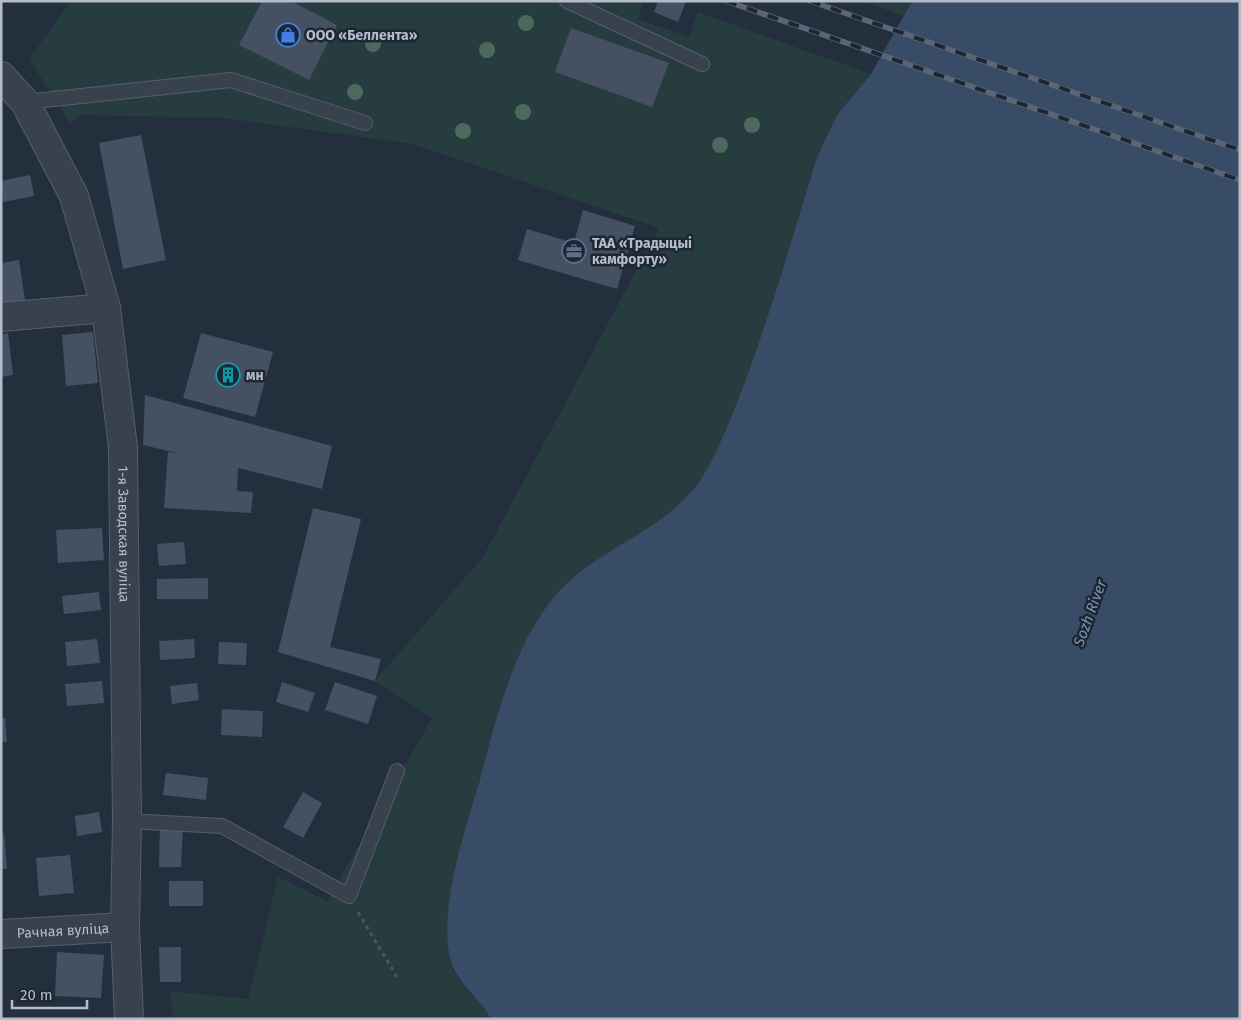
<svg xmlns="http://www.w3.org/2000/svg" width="1241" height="1020" viewBox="0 0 1241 1020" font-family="'Fira Sans',sans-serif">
	<rect width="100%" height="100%" fill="#242f3e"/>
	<g fill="#263c3f">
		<path d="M71,1h573l-6,18 51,18 9,-25 173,62 -34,41 -20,41 -53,175 -43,113 -19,33 -23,28 -28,22 -131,129 -26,74 -35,122 -7,36 -4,54 2,17 4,14 8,11 18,16 11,19h-318l-3,-28 78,8 30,-122 49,24 105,-183 -57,-37 108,-124 176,-329 -246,-84 -189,-26 -143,-3 -11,8 -41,-64z"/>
		<path d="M864,1h48l-9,15z"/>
	</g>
	<path fill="#394c67" d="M912,1h328v1018h-749c-11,-23 -36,-36 -41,-61 -11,-51 14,-125 29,-175 17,-62 33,-136 76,-187 42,-50 114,-64 149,-122 18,-30 29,-62 42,-95 27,-73 48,-148 71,-222l20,-42 34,-41z"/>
	<g fill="#455162">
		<path d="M262,1h29l46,24 -28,55 -70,-35z"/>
		<path d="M658,1h28l-8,21 -24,-10z"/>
		<path d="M571,28l98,35 -17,44 -97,-35z"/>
		<path d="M141,135l25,125 -43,9 -24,-126z"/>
		<path d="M30,175l4,21 -31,6 -2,-21z"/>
		<path d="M583,210l52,16 -18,63 -99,-29 9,-31 47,14z"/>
		<path d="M19,260l6,40 -23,4 -1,-41z"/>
		<path d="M93,332l5,51 -32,3 -4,-51z"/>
		<path d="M8,333l5,42 -12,2v-43z"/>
		<path d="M201,333l72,19 -18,65 -72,-19z"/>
		<path d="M145,395l187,51 -10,43 -84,-21 -1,23 16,1 -2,21 -87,-5 4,-56 13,2 -38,-9z"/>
		<path d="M313,508l48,11 -31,128 51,12 -6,22 -97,-29z"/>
		<path d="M102,528l2,32 -46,3 -2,-33z"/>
		<path d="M184,542l2,22 -27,2 -2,-22z"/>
		<path d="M208,578v21h-51v-20z"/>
		<path d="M99,592l2,18 -37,4 -2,-18z"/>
		<path d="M97,639l3,24 -33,3 -2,-24z"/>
		<path d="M194,639l1,19 -35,2 -1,-19z"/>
		<path d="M219,642l28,1 -1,22 -28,-1z"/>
		<path d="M102,681l2,22 -37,3 -2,-22z"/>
		<path d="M282,682l33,11 -7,19 -32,-10z"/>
		<path d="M335,682l42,14 -9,28 -43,-14z"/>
		<path d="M197,683l2,17 -27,4 -2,-18z"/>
		<path d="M222,709l41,2 -1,26 -41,-2z"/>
		<path d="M1,718h4l2,24h-6z"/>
		<path d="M166,773l42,5 -2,22 -43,-5z"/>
		<path d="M303,792l19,11 -19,35 -20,-11z"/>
		<path d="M99,812l3,20 -25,4 -2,-20z"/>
		<path d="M160,825l23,1 -2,41h-22z"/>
		<path d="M1,833h3l3,36h-6z"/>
		<path d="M70,855l4,38 -35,3 -3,-38z"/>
		<rect x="169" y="881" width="34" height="25"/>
		<path d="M159,947h22v35h-21z"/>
		<path d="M57,952l47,3 -3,43 -46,-2z"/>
	</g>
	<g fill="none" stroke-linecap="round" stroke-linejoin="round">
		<g stroke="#565f6c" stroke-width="16">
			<g id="lane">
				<path d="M567,1l135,63"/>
				<path d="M25,102l206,-22 134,43"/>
				<path d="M127,821l95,5 127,70 48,-125"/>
			</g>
		</g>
		<g stroke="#565f6c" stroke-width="30">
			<g id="street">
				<path id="s1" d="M1,76l24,26 49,94 32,112 17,140 4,373 -2,106 4,92"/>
				<path d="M1,317l105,-9"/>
				<path id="s2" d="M1,934l124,-7"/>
			</g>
		</g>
		<path stroke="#44595c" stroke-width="3" stroke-dasharray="4 4" stroke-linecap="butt" d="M358,912l39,65"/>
		<use href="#lane" stroke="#38414e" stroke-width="14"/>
		<use href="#street" stroke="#38414e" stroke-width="28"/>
		<g stroke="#5a6575" stroke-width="5.5">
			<g id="rail">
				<path d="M726,1l514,179"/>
				<path d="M810,1l430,149"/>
			</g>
		</g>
		<use href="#rail" stroke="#1d2633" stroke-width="4" stroke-dasharray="11" stroke-linecap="butt"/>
	</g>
	<g fill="#4b6a5d">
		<circle cx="526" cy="23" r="8"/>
		<circle cx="373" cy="44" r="8"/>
		<circle cx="487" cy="50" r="8"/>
		<circle cx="355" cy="92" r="8"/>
		<circle cx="523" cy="112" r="8"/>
		<circle cx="752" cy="125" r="8"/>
		<circle cx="463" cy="131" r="8"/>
		<circle cx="720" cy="145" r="8"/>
	</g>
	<defs>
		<g id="shop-ring" transform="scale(1.25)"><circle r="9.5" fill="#1d2633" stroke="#3f7fe0" stroke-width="1.5"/><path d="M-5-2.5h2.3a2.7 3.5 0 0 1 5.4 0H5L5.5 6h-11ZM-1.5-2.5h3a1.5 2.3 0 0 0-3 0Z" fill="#3f7fe0"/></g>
		<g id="office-ring" transform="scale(1.25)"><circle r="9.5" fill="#1d2633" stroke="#5c6f8a" stroke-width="1.5"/><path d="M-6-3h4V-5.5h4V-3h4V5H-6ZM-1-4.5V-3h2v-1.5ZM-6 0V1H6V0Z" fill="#5c6f8a"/></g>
		<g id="building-ring" transform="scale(1.25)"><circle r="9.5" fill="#1d2633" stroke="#0f9aa8" stroke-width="1.5"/><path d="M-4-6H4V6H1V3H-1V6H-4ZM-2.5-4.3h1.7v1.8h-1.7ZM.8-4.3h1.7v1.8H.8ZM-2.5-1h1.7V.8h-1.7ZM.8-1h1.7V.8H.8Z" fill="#0f9aa8"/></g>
	</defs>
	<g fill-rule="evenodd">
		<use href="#shop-ring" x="288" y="35"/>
		<use href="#office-ring" x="574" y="251"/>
		<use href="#building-ring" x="228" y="375"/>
	</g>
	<g text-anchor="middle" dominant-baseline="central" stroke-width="5" stroke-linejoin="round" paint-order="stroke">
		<g font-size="14" font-weight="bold" fill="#b4bcc9" stroke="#1d2633" text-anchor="start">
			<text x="306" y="35">ООО «Беллента»</text>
			<text x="592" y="243">ТАА «Традыцыі<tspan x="592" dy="16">камфорту»</tspan></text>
			<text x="246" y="375">мн</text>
		</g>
		<g font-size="14" fill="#b4bcc9" stroke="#1d2633">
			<text stroke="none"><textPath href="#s1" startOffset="485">1-я Заводская вуліца</textPath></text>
			<text stroke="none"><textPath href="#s2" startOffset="62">Рачная вуліца</textPath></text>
		</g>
		<g font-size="15" font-style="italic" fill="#7c92b1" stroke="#1d2633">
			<text transform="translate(1090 613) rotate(-70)">Sozh River</text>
		</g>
	</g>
	<rect width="1241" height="1020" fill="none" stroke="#b4bcc9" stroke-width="5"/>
	<path d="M12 1000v8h75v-8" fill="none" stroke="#b4bcc9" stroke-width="2.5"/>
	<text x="20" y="1000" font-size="15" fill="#b4bcc9" stroke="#1d2633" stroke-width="4" paint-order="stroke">20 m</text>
</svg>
